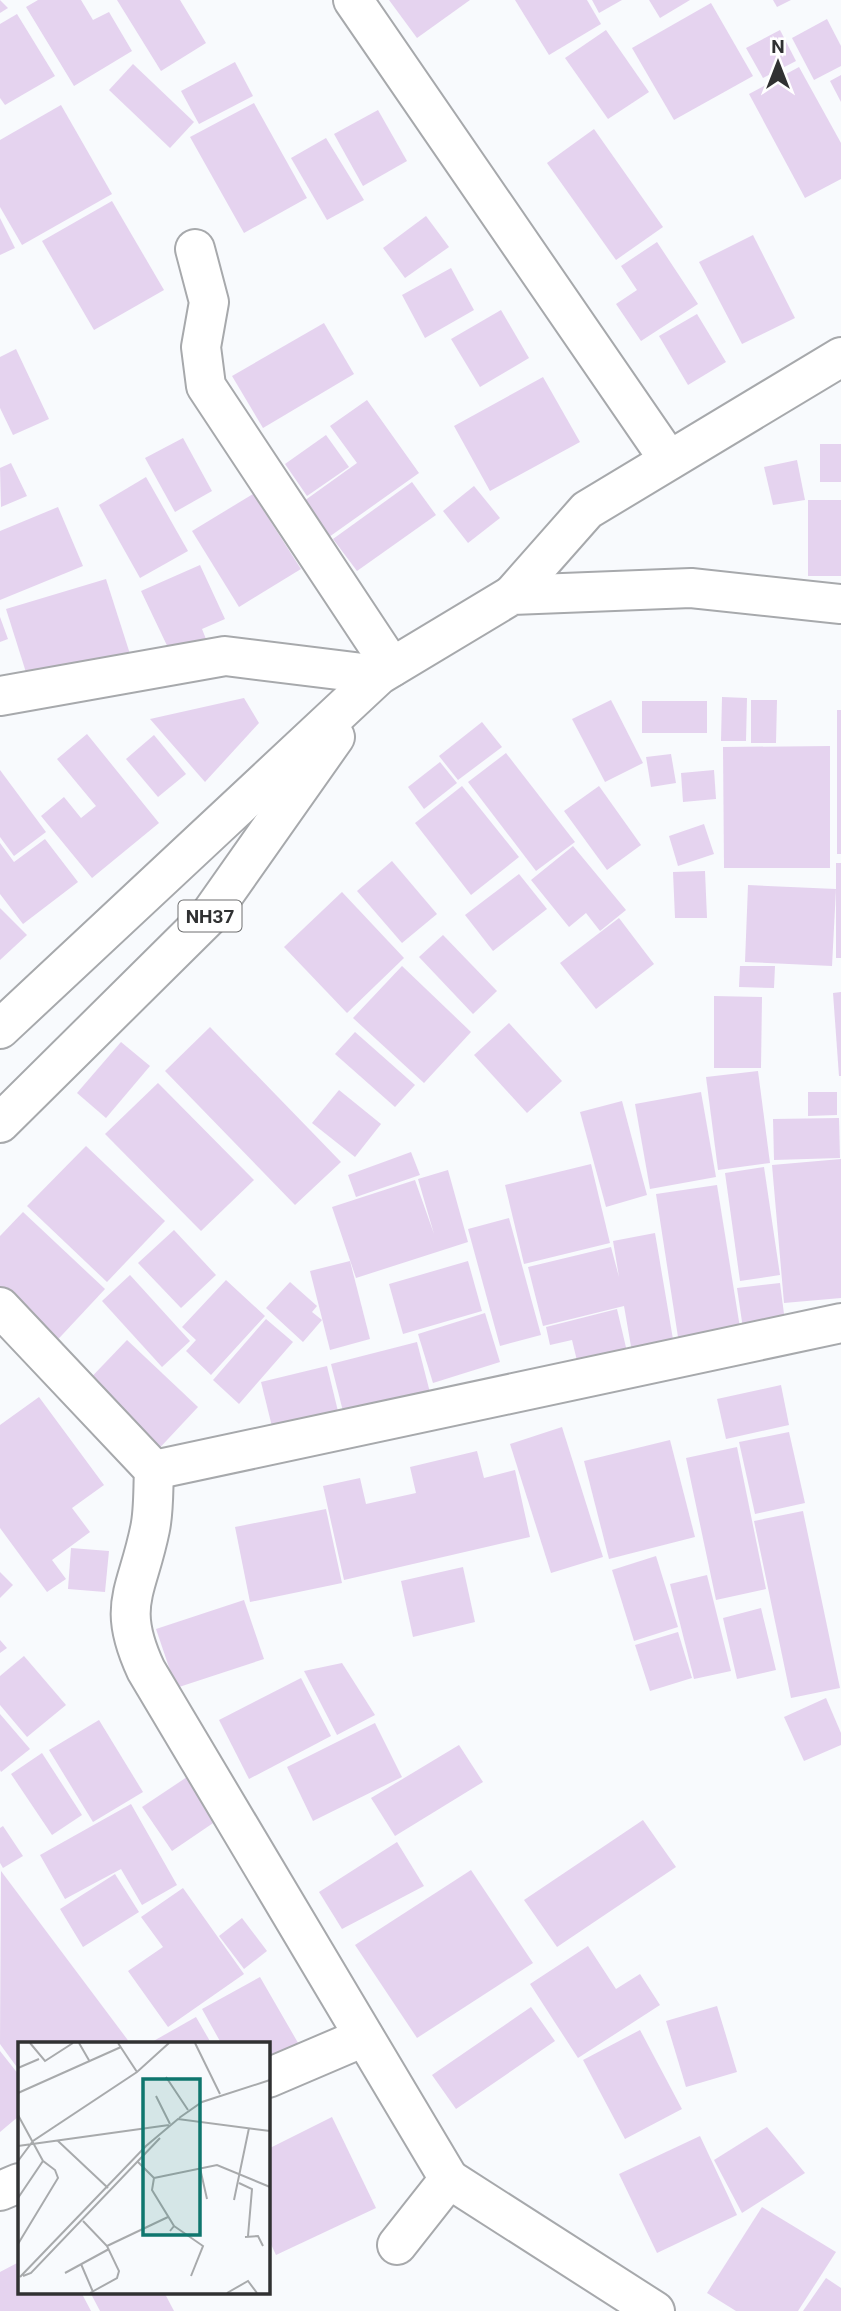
<svg xmlns="http://www.w3.org/2000/svg" width="841" height="2311" viewBox="0 0 841 2311" font-family="Roboto,sans-serif">
	<rect width="100%" height="100%" fill="#f8fafd"/>
	<g fill="#e5d3ef">
		<path d="M0,0l8,8 -8,5z"/>
		<path d="M38,0h43l12,20 16,-8 23,39 -58,35 -48,-79z"/>
		<path d="M117,0h63l26,43 -45,28z"/>
		<path d="M389,0h81l-53,38z"/>
		<path d="M515,0h72l14,24 -52,31z"/>
		<path d="M592,0h30l-23,13z"/>
		<path d="M649,0h41l-30,18z"/>
		<path d="M773,0h18l-14,7z"/>
		<path d="M711,3l42,73 -79,44 -42,-72z"/>
		<path d="M17,14l38,62 -50,29 -5,-7v-74z"/>
		<path d="M827,19l14,27v20l-27,14 -22,-42z"/>
		<path d="M606,30l43,62 -41,27 -43,-61z"/>
		<path d="M780,30l16,31 -33,17 -17,-30z"/>
		<path d="M235,62l18,34 -54,28 -18,-33z"/>
		<path d="M133,64l61,58 -24,26 -61,-58z"/>
		<path d="M799,67l42,76v36l-36,19 -56,-104z"/>
		<path d="M841,75v27l-11,-21z"/>
		<path d="M254,103l53,95 -63,35 -54,-96z"/>
		<path d="M61,105l51,89 -90,51 -22,-38v-67z"/>
		<path d="M378,110l29,51 -44,25 -29,-52z"/>
		<path d="M594,129l69,98 -47,33 -69,-97z"/>
		<path d="M326,138l38,62 -37,20 -36,-62z"/>
		<path d="M112,201l52,89 -70,40 -52,-89z"/>
		<path d="M426,216l23,31 -44,31 -22,-30z"/>
		<path d="M0,218l15,30 -15,7z"/>
		<path d="M753,235l42,83 -53,26 -43,-82z"/>
		<path d="M657,242l41,62 -57,37 -25,-37 21,-14 -16,-24z"/>
		<path d="M451,268l23,42 -49,28 -23,-43z"/>
		<path d="M501,310l28,48 -49,29 -29,-48z"/>
		<path d="M697,314l29,48 -38,23 -29,-49z"/>
		<path d="M324,323l30,51 -91,54 -31,-52z"/>
		<path d="M16,349l33,70 -36,16 -13,-27v-51z"/>
		<path d="M543,377l37,65 -90,49 -36,-65z"/>
		<path d="M367,400l52,73 -90,64 -25,-36 53,-38 -27,-37z"/>
		<path d="M326,435l23,32 -42,29 -22,-32z"/>
		<path d="M183,438l29,53 -37,21 -30,-54z"/>
		<rect x="820" y="444" width="21" height="38"/>
		<path d="M797,460l8,40 -32,5 -9,-38z"/>
		<path d="M11,463l16,33 -26,11 -1,-39z"/>
		<path d="M146,477l42,74 -48,27 -41,-73z"/>
		<path d="M412,482l24,33 -79,56 -24,-32z"/>
		<path d="M474,486l26,32 -32,25 -25,-32z"/>
		<path d="M253,494l48,75 -62,38 -47,-76z"/>
		<rect x="808" y="500" width="33" height="76"/>
		<path d="M58,507l25,59 -83,34v-69z"/>
		<path d="M200,565l25,54 -23,10 4,10 -34,17 -31,-65z"/>
		<path d="M106,579l24,75 -100,31 -24,-76z"/>
		<path d="M0,617l8,22 -8,3z"/>
		<path d="M722,697l25,1 -1,43h-25z"/>
		<path d="M244,698l15,25 -54,59 -55,-63z"/>
		<path d="M611,700l32,63 -38,19 -33,-63z"/>
		<path d="M751,700h26l-1,43h-25z"/>
		<rect x="642" y="701" width="65" height="32"/>
		<rect x="837" y="710" width="4" height="144"/>
		<path d="M482,722l20,25 -44,33 -19,-24z"/>
		<path d="M87,734l72,89 -67,55 -51,-62 23,-19 17,21 15,-12 -39,-47z"/>
		<path d="M154,735l32,39 -28,23 -32,-38z"/>
		<path d="M830,746v122h-106l-1,-121z"/>
		<path d="M506,753l69,89 -39,29 -68,-89z"/>
		<path d="M671,754l5,29 -25,4 -5,-30z"/>
		<path d="M440,762l17,21 -33,26 -16,-22z"/>
		<path d="M0,770l46,62 -32,24 -14,-19z"/>
		<path d="M714,770l2,29 -33,3 -2,-29z"/>
		<path d="M462,786l57,71 -48,38 -56,-72z"/>
		<path d="M599,786l42,59 -34,25 -43,-59z"/>
		<path d="M704,824l10,30 -36,12 -9,-30z"/>
		<path d="M45,839l33,43 -55,42 -23,-30v-51l14,19z"/>
		<path d="M573,846l53,64 -26,21 -14,-18 -17,14 -38,-47z"/>
		<path d="M392,861l45,53 -35,29 -45,-52z"/>
		<rect x="836" y="863" width="5" height="95"/>
		<path d="M705,871l2,47h-32l-2,-46z"/>
		<path d="M519,874l28,35 -54,42 -28,-36z"/>
		<path d="M748,885l88,4 -4,77 -87,-4z"/>
		<path d="M342,892l62,66 -57,55 -63,-66z"/>
		<path d="M0,908l27,27 -27,25z"/>
		<path d="M619,918l35,46 -58,45 -36,-46z"/>
		<path d="M443,935l54,56 -24,23 -54,-57z"/>
		<path d="M402,966l69,66 -47,51 -71,-65z"/>
		<path d="M740,966h35l-1,22 -35,-1z"/>
		<path d="M841,992v84h-2l-6,-83z"/>
		<path d="M714,996l48,1 -1,71h-47z"/>
		<path d="M509,1023l53,58 -35,32 -53,-58z"/>
		<path d="M210,1027l131,135 -46,43 -130,-134z"/>
		<path d="M355,1032l60,53 -20,22 -60,-53z"/>
		<path d="M121,1042l29,24 -44,52 -29,-25z"/>
		<path d="M758,1071l12,92 -52,7 -12,-93z"/>
		<path d="M158,1083l96,97 -53,51 -96,-97z"/>
		<path d="M339,1090l42,34 -26,33 -43,-34z"/>
		<path d="M701,1092l15,85 -66,12 -15,-85z"/>
		<path d="M808,1092h29v23l-29,1z"/>
		<path d="M622,1101l25,94 -41,12 -26,-95z"/>
		<path d="M839,1118l1,40 -66,2 -1,-41z"/>
		<path d="M86,1146l79,75 -58,61 -80,-76z"/>
		<path d="M411,1152l9,23 -64,22 -8,-22z"/>
		<path d="M841,1159v139l-57,5 -12,-138z"/>
		<path d="M591,1164l19,79 -86,21 -19,-79z"/>
		<path d="M764,1167l16,108 -40,6 -15,-108z"/>
		<path d="M448,1170l20,72 -112,36 -24,-71 83,-27 19,54 -16,-55z"/>
		<path d="M717,1185l25,155 -62,10 -24,-156z"/>
		<path d="M23,1212l82,77 -56,60 -49,-48v-65z"/>
		<path d="M509,1218l32,117 -41,11 -32,-117z"/>
		<path d="M174,1230l42,45 -35,33 -43,-45z"/>
		<path d="M655,1233l20,118 -42,7 -9,-52 -81,20 -15,-59 83,-20 8,30 -6,-36z"/>
		<path d="M350,1261l20,78 -40,11 -20,-79z"/>
		<path d="M468,1261l14,50 -79,23 -14,-50z"/>
		<path d="M130,1275l60,66 -28,26 -60,-66z"/>
		<path d="M226,1280l39,36 -54,59 -25,-24 10,-11 -14,-13z"/>
		<path d="M290,1282l27,24 -5,6 10,8 -19,22 -37,-34z"/>
		<path d="M780,1283l7,54 -42,5 -8,-54z"/>
		<path d="M617,1309l11,47 -49,13 -7,-29 -22,5 -4,-18z"/>
		<path d="M485,1313l15,49 -67,21 -15,-49z"/>
		<path d="M266,1319l27,23 -54,62 -26,-24z"/>
		<path d="M127,1340l71,67 -45,48 -72,-67z"/>
		<path d="M417,1342l17,66 -86,23 -17,-67z"/>
		<path d="M327,1366l17,70 -66,15 -17,-69z"/>
		<path d="M781,1385l8,40 -63,14 -9,-40z"/>
		<path d="M39,1397l65,88 -32,23 18,24 -38,28 14,19 -19,13 -47,-64v-103z"/>
		<path d="M562,1427l41,130 -52,16 -41,-129z"/>
		<path d="M789,1432l16,71 -50,11 -16,-72z"/>
		<path d="M670,1440l25,97 -86,22 -25,-98z"/>
		<path d="M737,1447l29,142 -50,11 -30,-142z"/>
		<path d="M477,1451l7,27 31,-8 15,67 -186,43 -21,-94 37,-8 6,26 50,-11 -6,-26z"/>
		<path d="M326,1509l16,74 -92,19 -15,-75z"/>
		<path d="M803,1511l37,177 -49,10 -37,-177z"/>
		<path d="M71,1548l38,3 -4,41 -37,-3z"/>
		<path d="M656,1556l22,71 -44,14 -22,-71z"/>
		<path d="M463,1567l12,55 -62,15 -12,-56z"/>
		<path d="M0,1572l13,13 -13,13z"/>
		<path d="M707,1575l24,96 -37,8 -24,-95z"/>
		<path d="M244,1600l20,59 -88,29 -20,-59z"/>
		<path d="M761,1608l15,62 -39,9 -14,-61z"/>
		<path d="M678,1632l14,46 -42,13 -15,-46z"/>
		<path d="M0,1640l7,8 -7,5z"/>
		<path d="M24,1656l42,49 -39,32 -27,-32v-29z"/>
		<path d="M342,1663l33,52 -38,20 -33,-64z"/>
		<path d="M301,1678l30,58 -82,43 -30,-59z"/>
		<path d="M826,1698l15,35v12l-37,16 -20,-44z"/>
		<path d="M0,1714l30,35 -29,23 -1,-2z"/>
		<path d="M99,1720l44,72 -50,30 -44,-72z"/>
		<path d="M375,1723l27,54 -89,44 -26,-54z"/>
		<path d="M459,1745l24,37 -88,54 -24,-38z"/>
		<path d="M42,1753l40,62 -30,20 -41,-61z"/>
		<path d="M190,1775l29,44 -47,32 -30,-44z"/>
		<path d="M131,1804l46,81 -35,20 -21,-36 -56,30 -25,-44z"/>
		<path d="M643,1820l33,47 -119,80 -33,-47z"/>
		<path d="M3,1826l20,30 -20,12 -3,-5v-35z"/>
		<path d="M397,1842l27,44 -82,43 -23,-37z"/>
		<path d="M471,1870l62,93 -116,75 -62,-93z"/>
		<path d="M1,1871l129,172h-111v27l-19,-26z"/>
		<path d="M115,1874l24,38 -56,35 -23,-38z"/>
		<path d="M183,1888l61,86 -76,53 -40,-56 35,-24 -22,-30z"/>
		<path d="M242,1918l25,33 -23,18 -25,-33z"/>
		<path d="M588,1946l28,43 24,-15 20,31 -82,53 -48,-74z"/>
		<path d="M260,1977l41,71 -33,19v-24h-47l-19,-34z"/>
		<path d="M717,2006l20,66 -51,15 -20,-66z"/>
		<path d="M531,2007l24,34 -99,68 -24,-34z"/>
		<path d="M196,2017l15,26h-61z"/>
		<path d="M640,2030l42,79 -57,30 -42,-79z"/>
		<path d="M0,2051l19,24v41l-19,16z"/>
		<path d="M332,2117l44,91 -100,47 -8,-17v-89z"/>
		<path d="M767,2127l38,46 -63,40 -28,-53z"/>
		<path d="M700,2136l37,79 -80,38 -38,-79z"/>
		<path d="M762,2207l74,45 -38,59h-62l-29,-18z"/>
		<path d="M19,2262v30h62l10,19h-91v-39z"/>
		<path d="M826,2278l15,10v23h-38z"/>
		<path d="M90,2292h74l10,19h-74z"/>
	</g>
	<g fill="none" stroke-linecap="round" stroke-linejoin="round">
		<g stroke="#a7a9ac" stroke-width="42">
			<g id="street">
				<path d="M353,0l316,460"/>
				<path d="M195,249l14,53 -8,45 5,39 186,281"/>
				<path d="M512,595l75,-85 254,-153"/>
				<path d="M0,696l225,-40 154,19"/>
				<path d="M0,1307l154,163c-1,19 0,40 -4,59 -13,64 -34,76 -4,141l303,509 -52,66"/>
				<path d="M154,1470l687,-147"/>
				<path d="M268,2078l96,-41"/>
				<path d="M449,2179l206,132"/>
				<path d="M0,2191l19,-8"/>
			</g>
		</g>
		<g stroke="#a7a9ac" stroke-width="42">
			<g id="highway">
				<path d="M0,1029l379,-354 133,-80 179,-7 150,16"/>
				<path d="M0,1123l209,-207 126,-179"/>
			</g>
		</g>
		<use href="#street" stroke="#fff" stroke-width="38"/>
		<use href="#highway" stroke="#fff" stroke-width="38"/>
	</g>
	<g text-anchor="middle" dominant-baseline="central" stroke-width="7" stroke-linejoin="round" paint-order="stroke">
		<rect fill="#fff" stroke="#6e6f70" stroke-width="2" x="178.5" y="900.5" width="63" height="31" rx="5"/>
		<g font-size="19" font-weight="bold" fill="#303132">
			<text x="210" y="916">NH37</text>
		</g>
	</g>
	<g transform="translate(18 2042)">
		<rect width="252" height="252" fill="#f8fafd"/>
		<path fill="none" stroke="#a8aaac" stroke-width="2" d="M12,1l15,18 28,-18M61,1l11,19M100,1l19,29M177,1l25,51M0,26l21,-9M148,35l22,33M0,51l103,-46M138,54l14,28M0,73l25,46M161,76l23,-16 68,-22M40,99l50,47M0,104l151,-21M0,119l15,-20 104,-69 32,-29M120,120l16,16M182,126l7,31M136,136l63,-13 53,22M136,136l-2,12 22,36 -4,5M221,141l13,6 -4,47M0,156l25,-37 12,9 3,8 -40,66M216,158l15,-72M65,179l24,25 12,25 -2,7 -27,15M156,184l29,20 -12,30M227,195l13,-1 5,10M89,204l61,-29M63,222l12,28M47,231l44,-24M5,234l8,-3 129,-135M2,235l126,-131 32,-27 92,12M209,251l21,-12 9,12"/>
		<path fill="#0f766e" fill-opacity="0.15" stroke="#0f766e" stroke-width="3.5" d="M125,37h57v156h-57z"/>
		<rect width="252" height="252" fill="none" stroke="#303132" stroke-width="3.5"/>
	</g>
	<g transform="translate(778 63)" stroke="#ffffff" stroke-width="5" paint-order="stroke">
	<path d="M0-5L12 26L0 18L-12 26Z" fill="#303132"/>
	<text y="-10" font-size="19" font-weight="bold" text-anchor="middle" fill="#303132">N</text>
	</g>
</svg>
